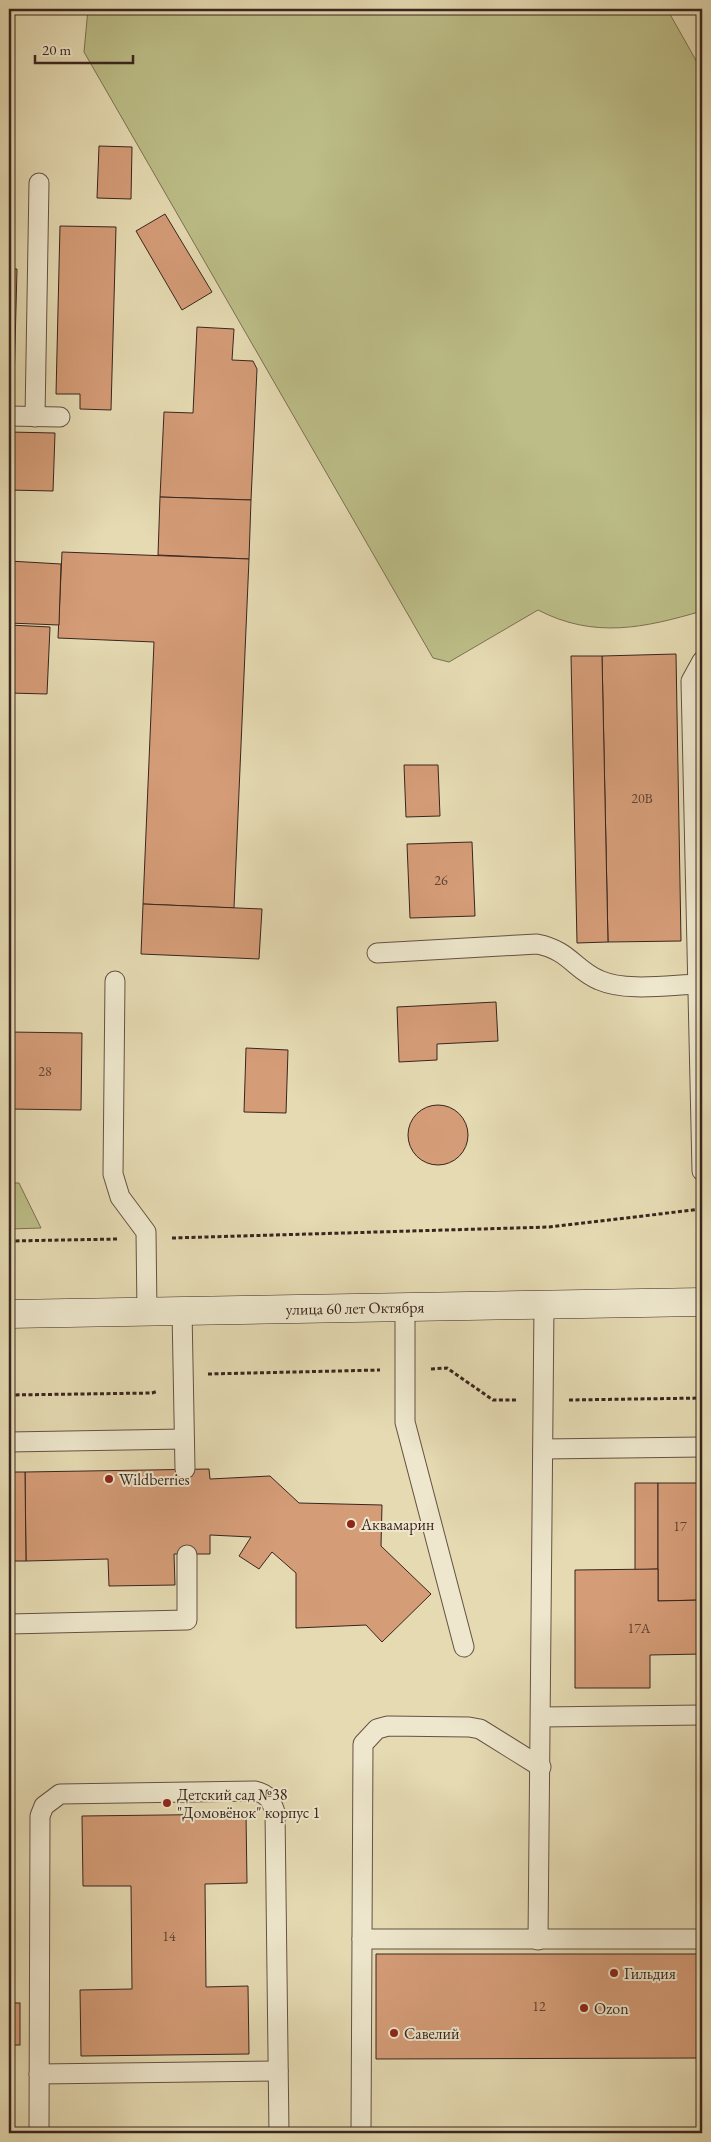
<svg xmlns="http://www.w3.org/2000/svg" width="711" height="2142" viewBox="0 0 711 2142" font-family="'EB Garamond',serif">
	<rect width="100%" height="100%" fill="#e5dab2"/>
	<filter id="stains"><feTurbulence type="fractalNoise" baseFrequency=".004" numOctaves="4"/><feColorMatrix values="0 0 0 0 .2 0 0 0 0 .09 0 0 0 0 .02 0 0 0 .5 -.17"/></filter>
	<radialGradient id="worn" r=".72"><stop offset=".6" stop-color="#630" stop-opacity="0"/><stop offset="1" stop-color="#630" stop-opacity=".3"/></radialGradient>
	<g fill="#bcbd87" stroke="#7b7152">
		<path d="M88,9h579l35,62v540c-58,17 -108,28 -164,-1l-89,52 -16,-4 -349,-606z"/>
		<path d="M9,1183h10l22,45 -32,1z"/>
	</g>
	<g fill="#d49c77" stroke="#3a251e">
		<path d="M99,146l33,1 -1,52 -34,-1z"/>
		<path d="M9,209h4l-1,33 -3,-1z"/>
		<path d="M165,214l47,78 -30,18 -46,-79z"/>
		<path d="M60,226l56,1 -5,183 -31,-1v-15h-24z"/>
		<path d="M9,269h8l-3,116h-5z"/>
		<path d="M197,327l37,2 -2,31 21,1 4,8 -6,131 -91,-3 4,-85 29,1z"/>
		<path d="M9,432l46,1 -2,58 -44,-1z"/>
		<path d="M160,497l91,3 -2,59 -91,-4z"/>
		<path d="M62,552l187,7 -15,349 -91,-4 11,-262 -96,-4z"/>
		<path d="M9,561l52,3 -2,61 -50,-2z"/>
		<path d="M9,625l41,2 -3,67 -38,-1z"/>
		<path d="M676,654l5,287 -73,1 -6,-286z"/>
		<path d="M571,656h31l6,286 -31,1z"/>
		<path d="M404,765h34l2,51 -34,1z"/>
		<path d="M472,842l3,74 -65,2 -3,-74z"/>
		<path d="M143,904l119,5 -3,50 -118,-5z"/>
		<path d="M496,1002l2,39 -61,3v16l-38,2 -2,-55z"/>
		<path d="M9,1032l73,1 -1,77 -72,-1z"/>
		<path d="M246,1048l42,2 -2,63 -42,-1z"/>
		<circle cx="438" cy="1135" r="30"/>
		<path d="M209,1469l1,10 60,-3 29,27 83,2 -1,41 50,48 -49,48 -16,-17 -70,3v-55l-24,-21 -13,17 -20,-13 12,-19 -41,-2v19h-36l1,31 -66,1 -1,-27 -82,2 -1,-89z"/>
		<path d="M9,1472h16l1,89h-17z"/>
		<path d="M635,1483h23v86l-23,1z"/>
		<path d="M658,1483h44v117l-44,1z"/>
		<path d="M658,1569v32l44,-1v54l-52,1v33h-75v-118z"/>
		<path d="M246,1814l1,69 -42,1 1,103 42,-1 1,68 -168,2 -1,-66 52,-1 -1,-103h-48l-1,-70z"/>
		<path d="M376,1954h326v104l-326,1z"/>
		<rect x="9" y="2003" width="11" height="42"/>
	</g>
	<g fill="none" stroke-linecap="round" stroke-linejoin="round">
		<g stroke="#655243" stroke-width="21">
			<g id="service">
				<path d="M9,416l51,1"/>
				<path d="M35,417l4,-234"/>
				<path d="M702,661l-11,20 11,490"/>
				<path d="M377,953l160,-9c32,6 38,26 62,36 27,12 70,5 100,4"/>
				<path d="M115,981l-2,193 7,23 26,35 1,80"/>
				<path d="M405,1307v115l59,225"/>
				<path d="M182,1311l3,158"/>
				<path d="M9,1442l175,-3"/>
				<path d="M543,1449l159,-2"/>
				<path d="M9,1624l178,-4v-65"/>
				<path d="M541,1717l161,-2"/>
				<path d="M362,1939h340"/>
				<path d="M538,1940l6,-635"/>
				<path d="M39,2074l239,-3"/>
				<path d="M39,2133l1,-317 4,-10 16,-12 195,-3c13,3 16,9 20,21l4,321"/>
				<path d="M361,2133l2,-389 14,-15 11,-3 81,1 11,2 61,38"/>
			</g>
		</g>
		<g stroke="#3a251e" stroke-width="29">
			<path id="secondary" d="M9,1314l693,-12"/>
		</g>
		<g stroke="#3a251e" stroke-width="3" stroke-dasharray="4 2.5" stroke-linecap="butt">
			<path d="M172,1238l377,-11 153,-18"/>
			<path d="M9,1241l109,-2"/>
			<path d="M431,1369l16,-1 46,32h25"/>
			<path d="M208,1374l172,-4"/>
			<path d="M9,1395l143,-2 6,-2"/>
			<path d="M569,1400l133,-2"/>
		</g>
		<use href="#service" stroke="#eee7cd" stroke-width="19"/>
		<use href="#secondary" stroke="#eee7cd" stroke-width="28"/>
	</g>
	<g fill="#8f2418" stroke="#eee7cd" stroke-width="2">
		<circle cx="109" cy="1479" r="5"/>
		<circle cx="351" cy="1524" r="5"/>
		<circle cx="167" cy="1803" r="5"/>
		<circle cx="614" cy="1973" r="5"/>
		<circle cx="584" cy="2008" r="5"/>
		<circle cx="394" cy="2033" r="5"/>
	</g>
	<g text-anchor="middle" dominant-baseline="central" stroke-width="4" stroke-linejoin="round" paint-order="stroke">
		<g font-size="14" fill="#604334">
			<text x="642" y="798">20В</text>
			<text x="441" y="880">26</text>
			<text x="45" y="1071">28</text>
			<text x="680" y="1526">17</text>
			<text x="639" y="1628">17А</text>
			<text x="169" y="1936">14</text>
			<text x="539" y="2006">12</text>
		</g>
		<g font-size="16" fill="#3a251e" stroke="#eee7cd">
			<text transform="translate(355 1308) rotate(-1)">улица 60 лет Октября</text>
		</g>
		<g font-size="16" fill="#3a251e" stroke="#eee7cd" text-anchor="start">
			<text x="119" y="1479">Wildberries</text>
			<text x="361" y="1524">Аквамарин</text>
			<text x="177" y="1794">Детский сад №38<tspan x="177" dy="18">"Домовёнок" корпус 1</tspan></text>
			<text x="624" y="1973">Гильдия</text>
			<text x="594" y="2008">Ozon</text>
			<text x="404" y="2033">Савелий</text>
		</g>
	</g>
	<rect width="711" height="2142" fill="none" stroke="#e5dab2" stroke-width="30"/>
	<rect x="10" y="10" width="691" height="2122" fill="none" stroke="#3a251e" stroke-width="2.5"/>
	<rect x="15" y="15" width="681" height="2112" fill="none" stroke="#3a251e"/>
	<path d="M35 55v8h98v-8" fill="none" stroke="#3a251e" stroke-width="2.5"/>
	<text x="42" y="55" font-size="15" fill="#3a251e" stroke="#eee7cd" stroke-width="4" paint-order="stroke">20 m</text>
	<rect width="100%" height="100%" filter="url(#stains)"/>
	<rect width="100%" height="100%" fill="url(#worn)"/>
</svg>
